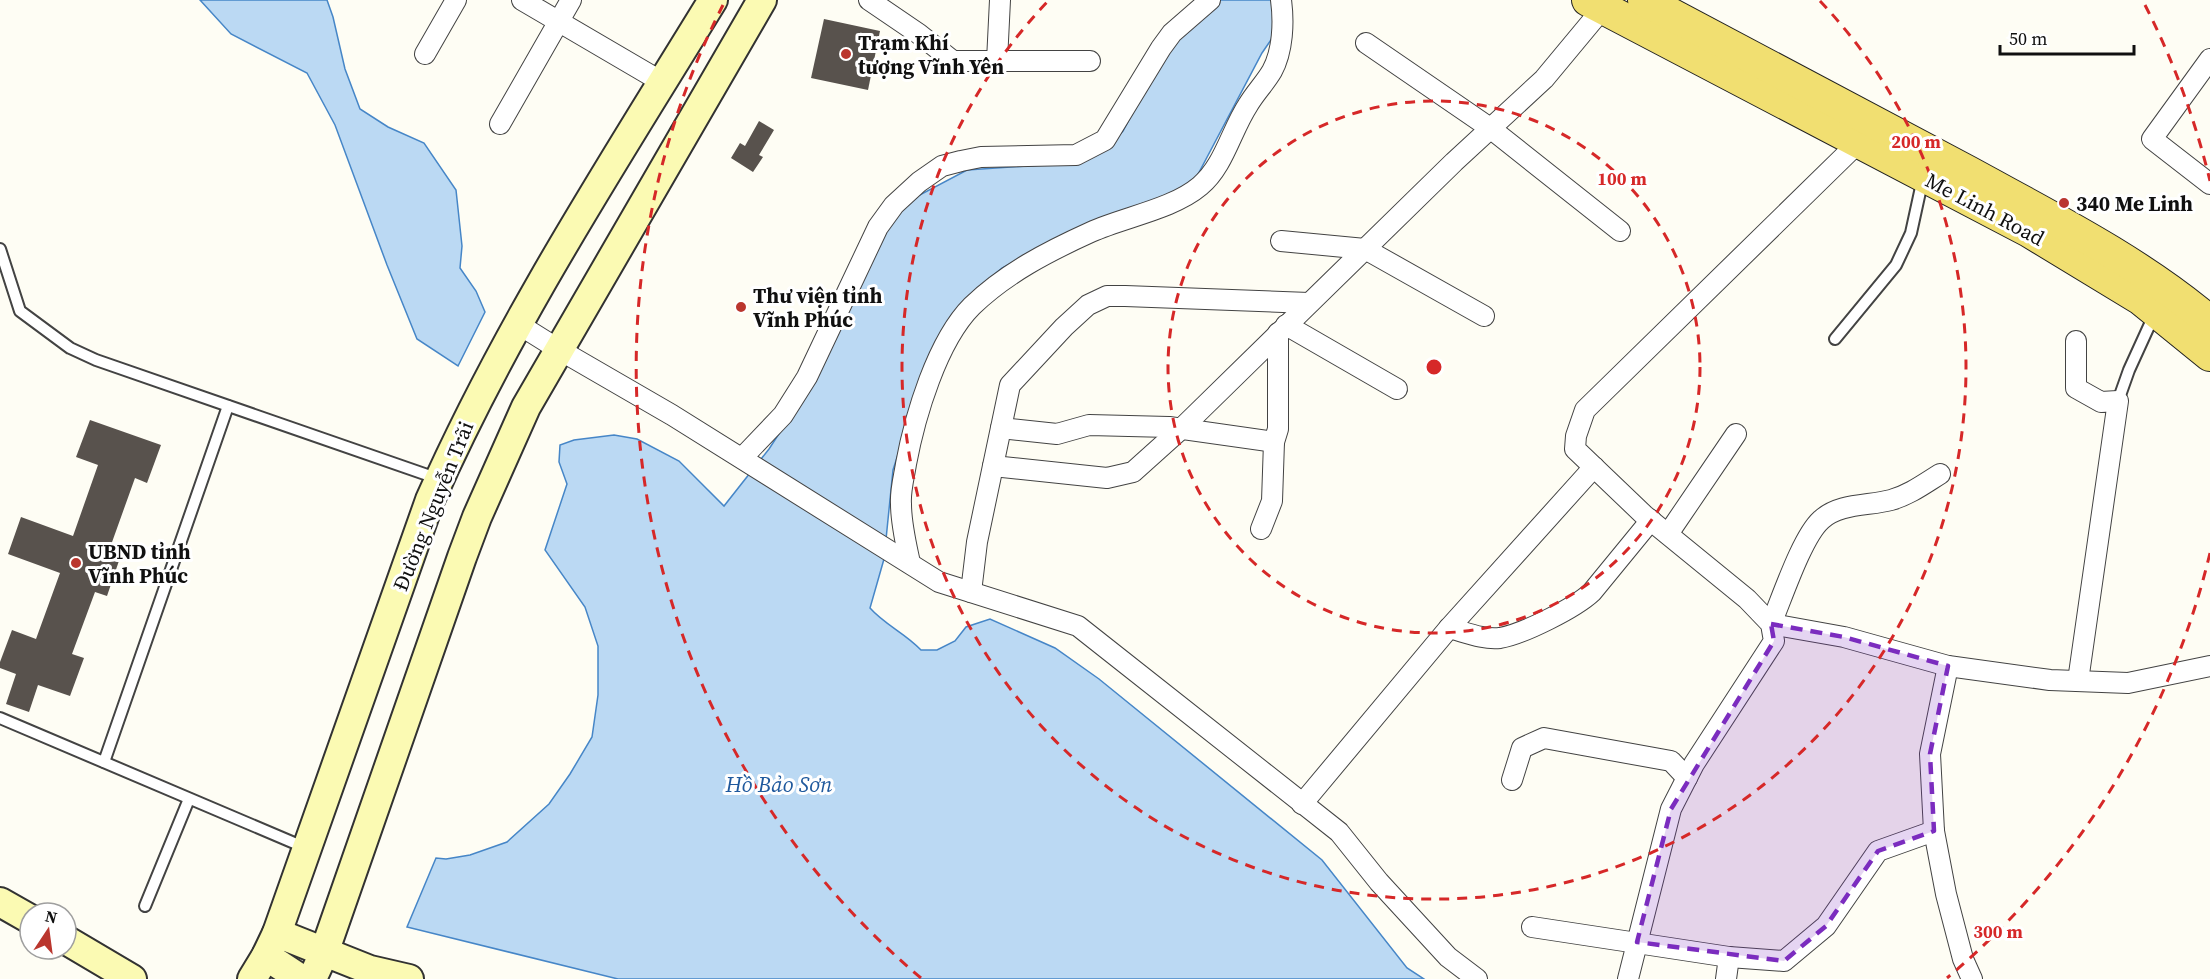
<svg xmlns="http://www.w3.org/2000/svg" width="2210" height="979" viewBox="0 0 2210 979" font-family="'Source Serif 4',serif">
	<rect width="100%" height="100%" fill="#fefdf4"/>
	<g fill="#bbd9f3" stroke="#4686c7" stroke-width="1.5">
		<path d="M200,0h127l6,17 12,52 15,40 28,18 36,16 32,47 6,56 -2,22 16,23 9,21 -27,54 -41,-27 -30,-74 -52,-140 -28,-52 -76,-39z"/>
		<path d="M1220,0h54l1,34 -13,19 -67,127 -34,21 -80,25 -79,42 -33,28 -48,87 -28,87 -9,89 -14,49c15,17 35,25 51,42h16l18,-9 11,-14 24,-8 65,29 44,31 223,181 85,108 17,11h-806l-211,-52 29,-69 10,1 24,-4 37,-13 42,-38 21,-30 22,-37 6,-42v-49l-13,-39 -40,-57 22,-66 -8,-22 1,-17 14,-5 40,-5 23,4 42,22 45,45 45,-57 40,-61 81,-167 22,-22 55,-29 104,-7 33,-13 19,-19 36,-68 17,-26z"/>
	</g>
	<g fill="#58524d">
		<path d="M824,19l56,12 -12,59 -57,-12z"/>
		<path d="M759,121l15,9 -15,25 4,2 -10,15 -22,-14 9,-15 5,3z"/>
		<path d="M90,420l71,25 -14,38 -12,-5 -24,67 12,4 -16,47 -12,-4 -23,62 12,4 -14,38 -32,-11 -9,27 -23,-8 10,-30 -16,-6v-6l12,-32 24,9 24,-66 -52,-19 13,-37 52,19 25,-71 -22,-8z"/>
	</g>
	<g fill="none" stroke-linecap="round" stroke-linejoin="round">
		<g stroke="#434343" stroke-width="14">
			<g id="lane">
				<path d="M0,249l20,62 50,37 26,12 343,119"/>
				<path d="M1835,339l61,-74 15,-32 12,-55"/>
				<path d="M2118,401l11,-31 26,-57"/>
				<path d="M0,718l306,130"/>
				<path d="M104,762l124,-356"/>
				<path d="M145,906l44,-107"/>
			</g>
		</g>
		<g stroke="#434343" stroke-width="22">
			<g id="street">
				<path d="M522,0l140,82"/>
				<path d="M869,0l50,34 34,27h137"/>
				<path d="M1366,43l124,85 130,103"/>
				<path d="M425,54l31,-54"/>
				<path d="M2210,59l-58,80 58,45"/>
				<path d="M997,61l3,-61"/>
				<path d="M500,124l71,-124"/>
				<path d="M1281,241l84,8 119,67"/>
				<path d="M518,324l40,25 114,66 267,167 139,44 261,206 40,50 69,75 29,22"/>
				<path d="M1286,325l111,64"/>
				<path d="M2076,341v47l25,14 17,-1 -40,280"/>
				<path d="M1001,428l56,6 32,-9 80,2 105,15"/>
				<path d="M742,458l41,-43 24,-38 71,-150 16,-22 25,-23 23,-16 19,-5 20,-4 95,-2 29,-15 56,-92 11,-15 38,-33"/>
				<path d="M993,466l114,12 26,-6 49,-44 272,-266 90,-83 59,-71"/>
				<path d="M1940,474c-16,10 -31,21 -49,26 -22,6 -52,3 -70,20 -19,17 -39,78 -50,104l73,13 104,29 102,14 78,3 82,-17"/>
				<path d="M1261,529l11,-28 2,-59 4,-13v-96"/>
				<path d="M1668,534l68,-100"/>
				<path d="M910,563c-4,-19 -9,-39 -9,-59 -1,-13 3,-27 5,-40 9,-48 31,-123 66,-158 34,-33 77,-55 119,-74 33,-15 82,-23 109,-46 24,-20 31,-55 48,-81 7,-12 17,-22 24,-34 11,-20 12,-49 9,-71"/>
				<path d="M971,592l6,-50 33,-157 54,-58 24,-22 19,-9h18l184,7"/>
				<path d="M1449,628c16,4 34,12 51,10 23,-4 75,-30 92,-46l59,-72"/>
				<path d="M1948,666l-18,88 4,77 12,63 17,65 9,20"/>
				<path d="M1512,780l10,-32 22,-10 127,23 16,17"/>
				<path d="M1302,804l147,-176 145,-161"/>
				<path d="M1532,927l197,30 55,4 42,-35 52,-75 56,-20"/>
				<path d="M1628,979l43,-170 23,-45 80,-123 -3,-17 -24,-25 -103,-84 -69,-66 1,-13 9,-26 274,-268"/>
				<path d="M1726,979l3,-22"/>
			</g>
		</g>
		<g stroke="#323232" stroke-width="32">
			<g id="secondary">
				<path d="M0,902l30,17"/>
				<path d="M277,933l93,37 39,9"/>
				<path d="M66,940l66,39"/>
				<path d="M266,956l35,23"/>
				<path d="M252,979l14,-23 11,-23 153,-433c78,-176 183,-337 283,-500"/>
				<path d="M312,979l12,-26 138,-396 15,-40 49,-110 236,-407"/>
			</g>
		</g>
		<g stroke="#212121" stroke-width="34">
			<g id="primary">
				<path d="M1588,0l441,231 112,68 69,56"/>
				<path d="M1644,0c108,58 217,115 326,173 82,45 168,88 240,149"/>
			</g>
		</g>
		<use href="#lane" stroke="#fff" stroke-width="10"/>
		<use href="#street" stroke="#fff" stroke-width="20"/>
		<use href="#secondary" stroke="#fbfab3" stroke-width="28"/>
		<use href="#primary" stroke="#f1df71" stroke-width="32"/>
	</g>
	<path fill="#7b2cbf" fill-opacity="0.2" stroke="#7b2cbf" stroke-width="4.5" stroke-dasharray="12 8" stroke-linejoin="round" d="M1771,624l73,13 104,29 -18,88 4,77 -56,20 -52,75 -42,35 -147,-19 34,-133 103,-168z"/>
	<g fill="none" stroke="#d62828" stroke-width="3" stroke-dasharray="10 8">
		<circle cx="1434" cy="367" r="266"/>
		<path d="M1820 1A532 532 0 1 1 1048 1"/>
		<path d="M2210 553A798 798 0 0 1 1947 978M921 978A798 798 0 0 1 723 5M2145 5A798 798 0 0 1 2210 181"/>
	</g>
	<g fill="#ba362e" stroke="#fff" stroke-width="2">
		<circle cx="846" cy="54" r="6"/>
		<circle cx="2064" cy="203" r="6"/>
		<circle cx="741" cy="307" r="6"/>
		<circle cx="76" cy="563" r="6"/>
	</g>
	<g text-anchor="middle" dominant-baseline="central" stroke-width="6" stroke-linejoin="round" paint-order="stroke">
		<g font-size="21" font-weight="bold" fill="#101010" stroke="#fff" text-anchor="start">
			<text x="858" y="42">Trạm Khí<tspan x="858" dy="24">tượng Vĩnh Yên</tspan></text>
			<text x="2076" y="203">340 Me Linh</text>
			<text x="753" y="295">Thư viện tỉnh<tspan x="753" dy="24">Vĩnh Phúc</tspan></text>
			<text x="88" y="551">UBND tỉnh<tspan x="88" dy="24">Vĩnh Phúc</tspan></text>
		</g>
		<g font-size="21" fill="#101010" stroke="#fff">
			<text transform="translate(1985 209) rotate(28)">Me Linh Road</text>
			<text transform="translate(433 506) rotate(-68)">Đường Nguyễn Trãi</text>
		</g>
		<g font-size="22" font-style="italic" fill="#1f599d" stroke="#fff">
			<text x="779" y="784">Hồ Bảo Sơn</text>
		</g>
	</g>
	<circle cx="1434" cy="367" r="9" fill="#d62828" stroke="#fff" stroke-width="3"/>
	<g font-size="18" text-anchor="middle" font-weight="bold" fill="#d62828" stroke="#fff" stroke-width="6" stroke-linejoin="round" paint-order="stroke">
		<text x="1916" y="148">200 m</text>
		<text x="1622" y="185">100 m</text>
		<text x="1998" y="938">300 m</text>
	</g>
	<g transform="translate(48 931) rotate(13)"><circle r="28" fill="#ffffff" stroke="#9f9f9f" stroke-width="1.5"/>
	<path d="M0-4.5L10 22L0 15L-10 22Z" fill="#ba362e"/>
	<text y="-9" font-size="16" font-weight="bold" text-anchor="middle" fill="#101010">N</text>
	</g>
	<path d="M2000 45v9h134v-9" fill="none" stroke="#101010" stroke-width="3"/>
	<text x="2009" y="45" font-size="18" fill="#101010" stroke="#ffffff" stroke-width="4.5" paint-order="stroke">50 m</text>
</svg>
